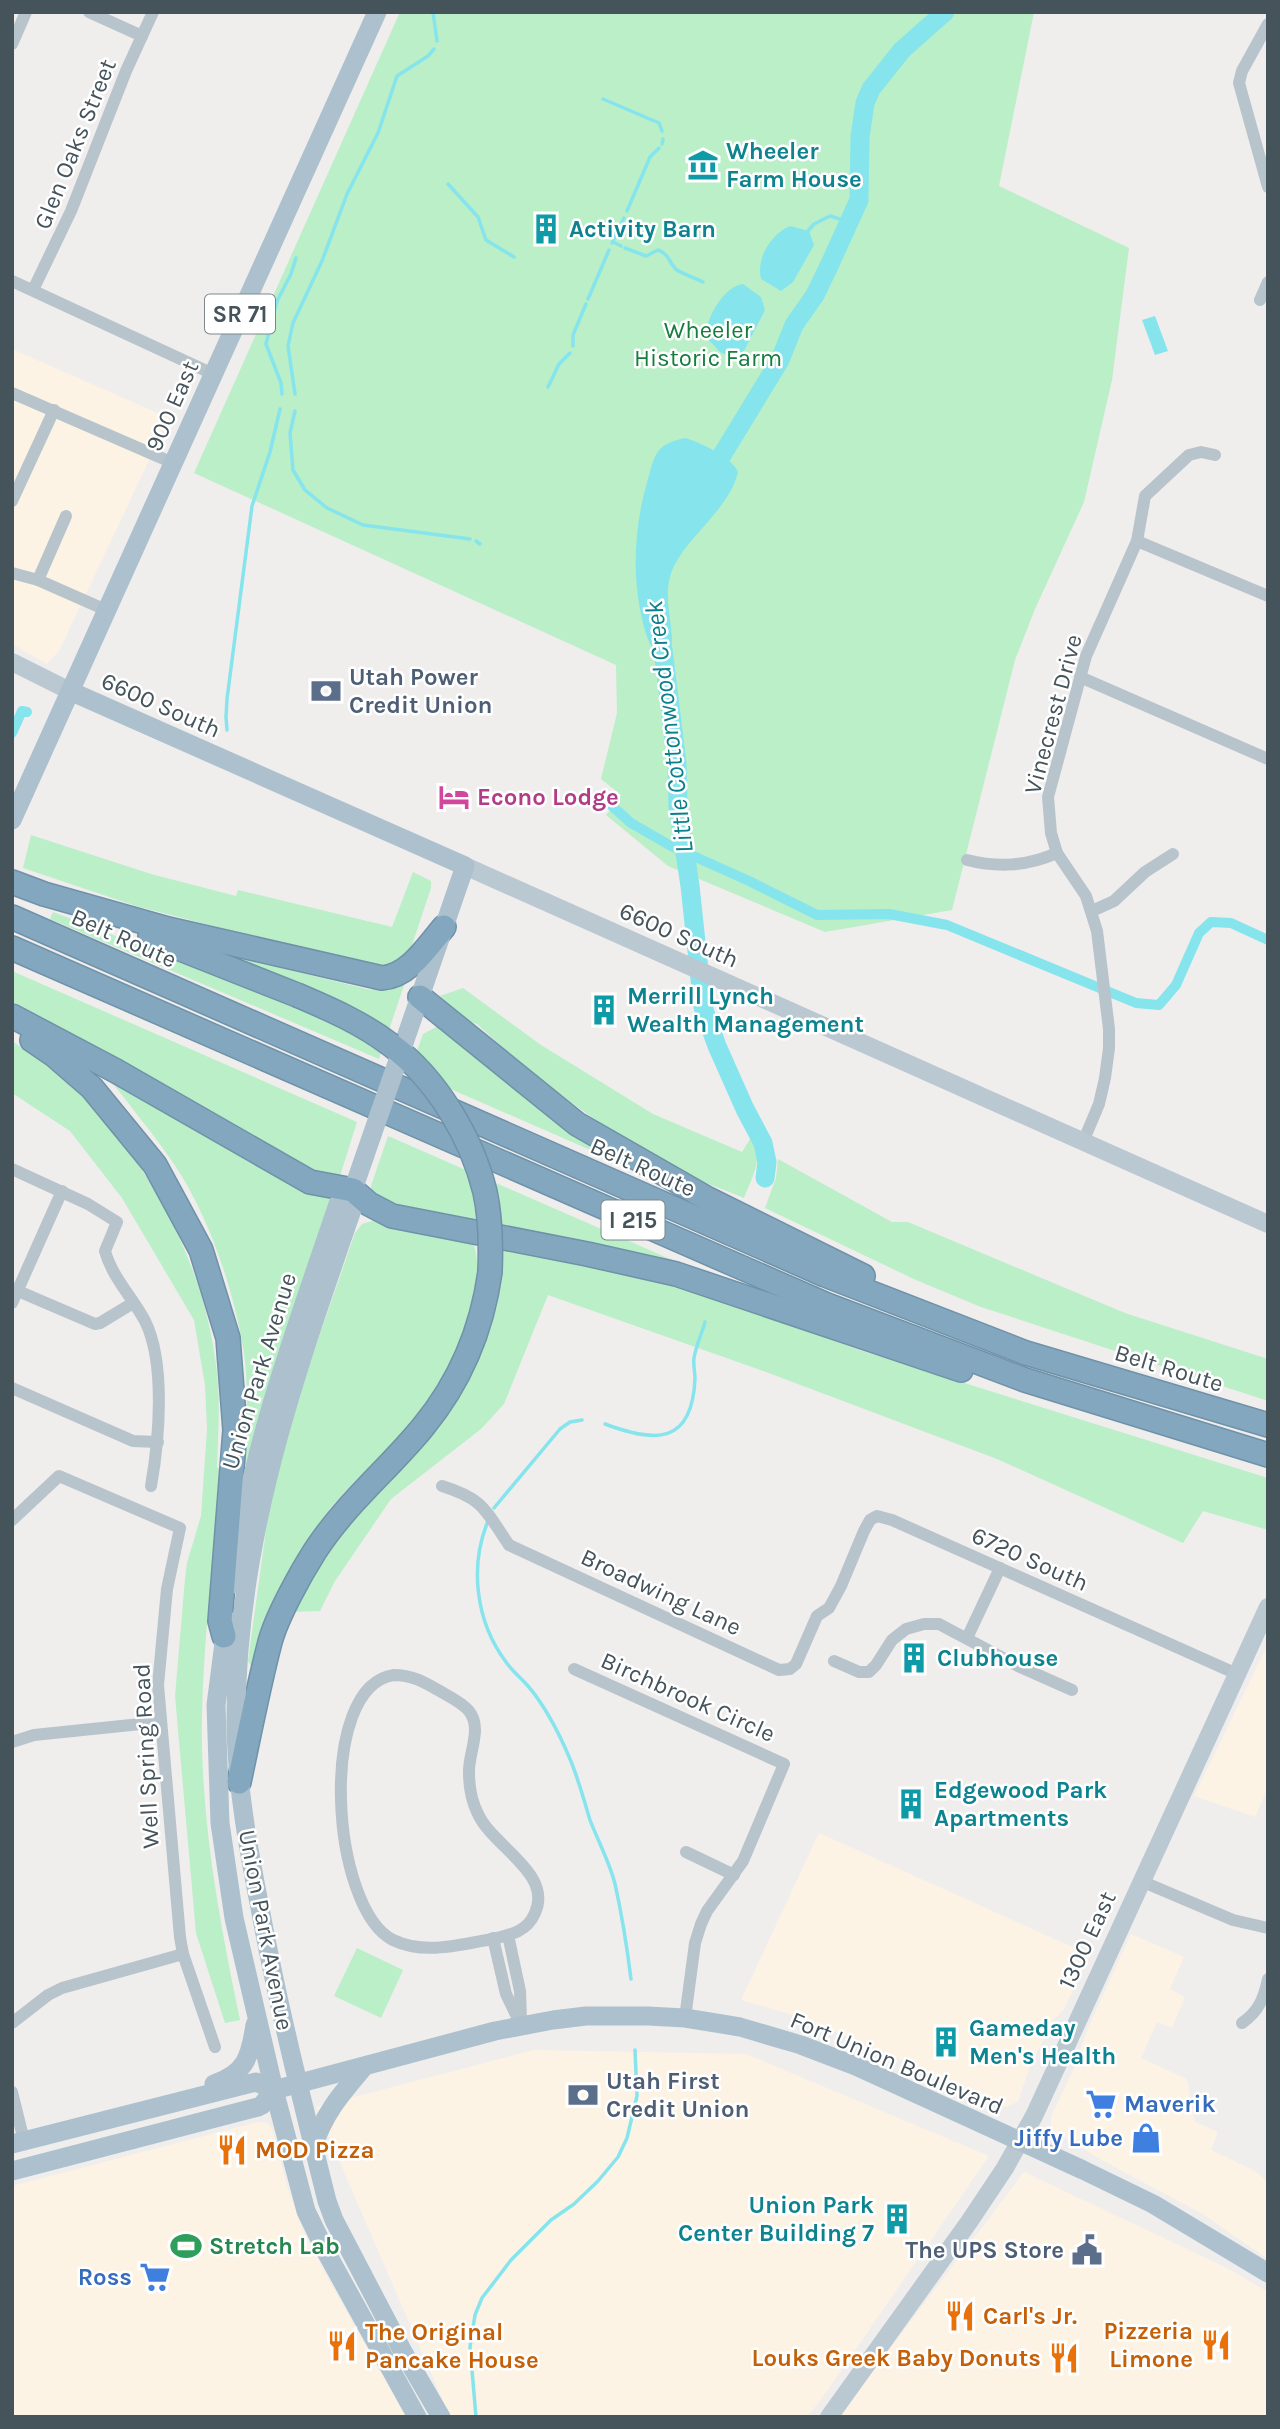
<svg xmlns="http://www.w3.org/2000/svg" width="1280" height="2429" viewBox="0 0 1280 2429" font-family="Karla,sans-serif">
	<rect width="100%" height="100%" fill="#f0eded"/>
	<g fill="#fcf3e5">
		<path d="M12,349l157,69 -110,233 -12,13 -35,-20z"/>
		<path d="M1268,1644v144l-13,29 -61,-21z"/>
		<path d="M819,1833l271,122 -27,56 -10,9 -24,49 -11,33 -13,5 -149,-67 -60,-24 -55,-16z"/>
		<path d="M1131,1934l53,23 -14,32 15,8 -13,31 -15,-6 -16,36 46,21 8,43 23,10 -7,18 44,21 13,11v77l-67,-46 -94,-50 -53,-32 -3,-4v-10l22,-47 15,-42z"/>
		<path d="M534,2050l212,4 243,102 -167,242 -15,19h-357l-134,-310z"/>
		<path d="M258,2122l9,1 5,5 16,61 14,39 24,47 80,142h-394v-231z"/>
		<path d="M1024,2172l203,96 41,24v125h-430z"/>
	</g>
	<g fill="#baefc8">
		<path d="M400,12h634l-35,174 130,62 -17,132 -28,122 -49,107 -20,51 -63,250 -127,22 -157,-66 -62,-51 15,-20 -20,-16 16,-66 -1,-48 -422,-192z"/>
		<path d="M31,835l120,39 85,22 2,-6 154,37 21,-55 18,9v7l-21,63 -23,20 -251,-65 -113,-38z"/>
		<path d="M53,912l261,100 68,37 -3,10 -329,-140z"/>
		<path d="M169,934l124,37 78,19 6,-6 29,-5 -17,51 -55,-31z"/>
		<path d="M12,971l345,151 -17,54 -20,3 -308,-178z"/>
		<path d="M463,988l78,57 112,69 89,38 10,-16c13,21 0,41 -8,62 -20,-9 -41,-15 -60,-25 -76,-40 -145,-91 -207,-149l-10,-3 -27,-25z"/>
		<path d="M438,1026l221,154 -213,-93 -30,-33 7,-20z"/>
		<path d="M12,1041c30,20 63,44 87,71 60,71 106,161 117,253 5,34 2,68 1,102l4,4c-7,81 -17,162 -19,243 -2,104 17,205 38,306l-15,3 -29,-90 -21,-237 10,-117 2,-16 14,-47 6,-87 -2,-44 -11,-65 -72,-122 -52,-67 -58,-38z"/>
		<path d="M106,1074l207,121h18l-86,270c1,-37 4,-75 -1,-112 -10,-63 -35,-137 -70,-189 -21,-31 -46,-60 -68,-90z"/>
		<path d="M388,1136l321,140 -319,-68 -19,-13v-9z"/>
		<path d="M778,1159l114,63h16l217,91 143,46v42l-287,-94 -65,-27 -151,-72 11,-30z"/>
		<path d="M376,1220l95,15c25,66 -25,155 -70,202 -23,24 -50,45 -71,72 -37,46 -58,102 -79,157l-3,-5 22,-160 33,-118 52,-150 7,-9z"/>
		<path d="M502,1247l195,44 162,59 409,128v52l-65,-19 -20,32 -186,-84 -231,-87 -218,-77 -44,109 -23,25 -90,70 -56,82 -15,30 -30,1 35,-65 116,-127 26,-38 13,-30 18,-67z"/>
		<path d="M357,1948l46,22 -22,48 -47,-22z"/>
	</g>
	<g fill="#86e4ed">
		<path d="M790,226l19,5 5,14 -21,37 -12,9 -20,-12c-5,-21 10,-45 29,-53z"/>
		<path d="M743,284l18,13 4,13 -21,41 -11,7 -13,-6 -14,-15c-1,-18 18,-51 37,-53z"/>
		<path d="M1155,316l13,35 -13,4 -13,-35z"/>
		<path d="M685,438c16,5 46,18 53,34 -9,37 -48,62 -64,94 -12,25 -3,48 -2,74 0,11 -4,22 -5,32 -7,-12 -17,-25 -21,-38 -15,-50 -13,-105 2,-155 3,-10 5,-22 12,-30 6,-6 16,-9 25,-11z"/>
	</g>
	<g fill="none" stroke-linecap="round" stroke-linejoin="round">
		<g stroke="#86e4ed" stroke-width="3.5">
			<path d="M433,12l4,29"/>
			<path d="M603,99l56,24 3,8"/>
			<path d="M662,144l1,-5"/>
			<path d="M448,184l30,33 8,23 28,17"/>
			<path d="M627,211l23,-54 9,-9"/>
			<path d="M808,231l6,-7 16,-8 19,6"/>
			<path d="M613,242l8,4"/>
			<path d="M612,243l12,-25"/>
			<path d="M625,248l21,8 12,-6c12,4 11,14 19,20 8,5 18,8 26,12"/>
			<path d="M588,299l21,-49"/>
			<path d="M573,346v-11l13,-31"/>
			<path d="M548,387l11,-23 11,-11"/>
			<path d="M282,394l-1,-11 -15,-39 11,-43 14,-27 5,-16"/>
			<path d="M295,394l-7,-48 5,-23 29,-62 25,-67 31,-61 19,-57 31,-20 6,-7"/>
			<path d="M295,411l-5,22 3,37 12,20 22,18 36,17 107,14"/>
			<path d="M476,541l4,3"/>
			<path d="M227,730l-1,-13 1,-18 25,-193 18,-54 10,-43"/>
			<path d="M605,1424c50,19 87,21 90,-45 0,-7 -2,-14 -1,-21 2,-12 8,-25 11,-36"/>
			<path d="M494,1508l66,-79 10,-7 12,-2"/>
			<path d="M488,1521c-19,46 -12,101 18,141 6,9 15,16 22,24 18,21 31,47 42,73 8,19 14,41 20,61 8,21 20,43 25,64 7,31 12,63 16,95"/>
			<path d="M476,2417l-6,-70 5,-32 7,-17 29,-38 40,-40 23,-16 24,-23 20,-24 9,-19 10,-42 -2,-46"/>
		</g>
		<g stroke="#86e4ed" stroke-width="10">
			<path d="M12,733l10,-22 5,1"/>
			<path d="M603,798l28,25 40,23 78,35 68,34 72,-1 58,11 189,78 23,2 17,-20 23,-52 12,-11 20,1 37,17"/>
		</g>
		<g stroke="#86e4ed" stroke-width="19">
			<path d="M708,478l72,-118 14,-35 21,-30 14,-29 30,-66 1,-63 5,-34 6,-14 31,-39 43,-38"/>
			<path d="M663,649l14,115 1,42 12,80 13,121 14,39 28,63 18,34 4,19 -2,16"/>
		</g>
		<g stroke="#6f92a9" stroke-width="26">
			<g id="motorway">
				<path d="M12,882l32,12 124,35 214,49c27,-2 45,-31 62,-51"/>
				<path d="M12,917l813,358 201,78 242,72"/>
				<path d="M150,937l147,58"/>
				<path d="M12,948l815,357 198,75 243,75"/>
				<path d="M420,997l157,127 131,75 155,77"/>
				<path d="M12,1016l104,55 194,111 43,8 16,14 23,12 195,38 89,20 285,96"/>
				<path d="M32,1040l22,15 38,33 63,77 46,85 27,88 7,92 -15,191 4,15"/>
				<path d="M239,1782c10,-47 19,-94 31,-140 7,-26 31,-69 45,-91 32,-49 73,-81 108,-124 37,-45 59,-97 67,-155"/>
			</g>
		</g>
		<g stroke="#b8c4cb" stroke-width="12">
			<path d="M89,12l53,24"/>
			<path d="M1268,24l-26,47 -3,12 29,104"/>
			<path d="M12,44l14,-32"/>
			<path d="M12,281l201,93"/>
			<path d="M33,290l38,-79 55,-140 27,-59"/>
			<path d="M1260,300l8,-18"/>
			<path d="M12,393l161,70"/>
			<path d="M12,501l42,-91"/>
			<path d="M1137,541l131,55"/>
			<path d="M12,573l26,7 68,30"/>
			<path d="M38,580l28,-64"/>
			<path d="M1080,677l188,82"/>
			<path d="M967,860c32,8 60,6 90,-7"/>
			<path d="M1092,911l22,-10 31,-29 28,-18"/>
			<path d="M1083,1142l16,-38 6,-26 4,-30v-19l-12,-98 -11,-35 -29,-43 -6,-20 -3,-36 38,-141 51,-115 8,-45 44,-41 12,-3 14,3"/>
			<path d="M12,1169l76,35 29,18 -12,29c7,26 28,47 40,70 21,42 14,120 6,165"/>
			<path d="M18,1291l77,33 5,-1 33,-20"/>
			<path d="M12,1303l50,-112"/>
			<path d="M12,1388l121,53 25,1"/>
			<path d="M442,1486c42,13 43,24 67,59l270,125 11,-1 6,-5 21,-48 12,-8 12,-22 23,-55 6,-11 7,-4 15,4 345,154"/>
			<path d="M12,1520l47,-44 121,52 -13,61 -9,96 22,252 3,17 32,93"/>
			<path d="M967,1638l33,-70"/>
			<path d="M834,1661l25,11h10l7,-7 16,-25 14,-11 18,-5h15l79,42 54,24"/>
			<path d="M574,1669l210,95 -41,97 -36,50 -6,13 -6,19 -10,75"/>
			<path d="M394,1675c18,0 30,7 44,15 10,6 24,12 31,21 14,18 -1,42 0,62 0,13 3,29 9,41 15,33 75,59 57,99 -8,19 -25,22 -43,26 -32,6 -68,16 -99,1 -62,-31 -77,-254 1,-265z"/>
			<path d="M12,1742l22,-7 126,-13"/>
			<path d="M686,1852l48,23"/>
			<path d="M1141,1881l92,39 35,8"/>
			<path d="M508,1935l12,56 1,30"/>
			<path d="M493,1938l13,56 15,31"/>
			<path d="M12,2023l36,-28 14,-7 121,-34"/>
			<path d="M1242,2023c16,-11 22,-24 26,-44"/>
			<path d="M12,2092l12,49"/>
		</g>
		<g stroke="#bac8d2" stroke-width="18">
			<path d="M12,662l58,29"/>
			<path d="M465,866l803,358"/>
			<path d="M829,2417l140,-195 36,-54 29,-52 234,-509"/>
		</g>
		<g stroke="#acc1cd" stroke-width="19">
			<path d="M70,691l395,175 -61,177"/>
			<path d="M12,820l365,-808"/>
			<path d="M364,1158l-11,32v17c-59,171 -118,334 -117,518 1,62 12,122 24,183 18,98 43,196 67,293l7,19 68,130 39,67"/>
			<path d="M233,1584c16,-132 63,-255 105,-380l15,-14"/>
			<path d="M227,1620l-11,85 4,118 14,95 40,172 32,121 19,39 92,167"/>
			<path d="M214,2084c32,-11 36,-27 41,-59"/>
			<path d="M12,2144l244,-62 18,8 221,-59 58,-11 33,-4h62l37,2 55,9 61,18 55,21 227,104 70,34 115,69"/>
			<path d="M314,2145c10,-32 29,-53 50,-78"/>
			<path d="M12,2171l246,-64 4,-2 12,-15"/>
		</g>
		<use href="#motorway" stroke="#83a7be" stroke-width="23"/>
		<g stroke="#6f92a9" stroke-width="26" stroke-linecap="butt">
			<path id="motorway-bridge" d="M297,995c33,14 65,28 94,50 45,33 81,93 94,147 6,27 6,54 5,80"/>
		</g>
		<path stroke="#acc1cd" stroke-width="19" d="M364,1158l40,-115"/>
		<use href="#motorway-bridge" stroke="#83a7be" stroke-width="23"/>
	</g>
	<defs>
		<g id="museum-bare" transform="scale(2.415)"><path d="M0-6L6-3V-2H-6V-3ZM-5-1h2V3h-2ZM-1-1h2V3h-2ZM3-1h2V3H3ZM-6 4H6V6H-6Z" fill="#0f9aa8" stroke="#fff" stroke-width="2.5" paint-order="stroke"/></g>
		<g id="building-bare" transform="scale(2.415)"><path d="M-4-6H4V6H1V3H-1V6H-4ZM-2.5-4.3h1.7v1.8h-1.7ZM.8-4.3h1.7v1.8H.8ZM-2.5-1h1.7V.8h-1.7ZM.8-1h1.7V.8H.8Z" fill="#0f9aa8" stroke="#fff" stroke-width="2.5" paint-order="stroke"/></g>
		<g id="bank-bare" transform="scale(2.415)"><path d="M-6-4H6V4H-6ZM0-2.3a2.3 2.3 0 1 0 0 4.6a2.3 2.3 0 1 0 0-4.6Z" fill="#5c6f8a" stroke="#fff" stroke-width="2.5" paint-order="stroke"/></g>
		<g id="hotel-bare" transform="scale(2.415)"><path d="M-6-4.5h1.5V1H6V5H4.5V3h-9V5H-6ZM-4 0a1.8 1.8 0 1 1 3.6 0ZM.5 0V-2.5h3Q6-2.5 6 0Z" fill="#d1479c" stroke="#fff" stroke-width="2.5" paint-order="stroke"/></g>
		<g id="supermarket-bare" transform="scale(2.415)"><path d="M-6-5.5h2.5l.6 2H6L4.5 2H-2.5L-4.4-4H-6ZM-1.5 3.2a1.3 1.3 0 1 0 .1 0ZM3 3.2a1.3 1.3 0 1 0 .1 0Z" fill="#3f7fe0" stroke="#fff" stroke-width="2.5" paint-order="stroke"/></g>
		<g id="shop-bare" transform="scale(2.415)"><path d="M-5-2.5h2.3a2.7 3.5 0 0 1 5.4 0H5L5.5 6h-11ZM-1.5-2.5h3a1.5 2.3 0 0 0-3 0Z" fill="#3f7fe0" stroke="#fff" stroke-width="2.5" paint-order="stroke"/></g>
		<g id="restaurant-bare" transform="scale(2.415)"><path d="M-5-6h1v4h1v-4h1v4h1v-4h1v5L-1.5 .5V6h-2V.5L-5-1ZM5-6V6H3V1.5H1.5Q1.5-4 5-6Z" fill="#e8710a" stroke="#fff" stroke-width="2.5" paint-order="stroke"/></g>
		<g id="stadium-bare" transform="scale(2.415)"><path d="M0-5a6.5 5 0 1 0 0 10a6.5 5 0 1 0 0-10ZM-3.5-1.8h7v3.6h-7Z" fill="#2e9e5b" stroke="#fff" stroke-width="2.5" paint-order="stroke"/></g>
		<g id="civic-bare" transform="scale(2.415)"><path d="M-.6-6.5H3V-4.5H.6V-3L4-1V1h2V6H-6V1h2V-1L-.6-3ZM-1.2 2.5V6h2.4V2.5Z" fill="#5c6f8a" stroke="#fff" stroke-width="2.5" paint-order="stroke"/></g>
	</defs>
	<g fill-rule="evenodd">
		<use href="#museum-bare" x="703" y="165"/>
		<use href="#building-bare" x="546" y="229"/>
		<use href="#bank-bare" x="326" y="691"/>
		<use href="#hotel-bare" x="454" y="797"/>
		<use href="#building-bare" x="604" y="1010"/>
		<use href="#building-bare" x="914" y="1658"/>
		<use href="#building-bare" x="911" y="1804"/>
		<use href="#building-bare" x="946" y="2042"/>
		<use href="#bank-bare" x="583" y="2095"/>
		<use href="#supermarket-bare" x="1101" y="2104"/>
		<use href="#shop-bare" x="1146" y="2138"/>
		<use href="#restaurant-bare" x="232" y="2150"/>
		<use href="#building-bare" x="897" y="2219"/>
		<use href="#stadium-bare" x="186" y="2246"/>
		<use href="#civic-bare" x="1087" y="2250"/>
		<use href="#supermarket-bare" x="155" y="2277"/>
		<use href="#restaurant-bare" x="960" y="2316"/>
		<use href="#restaurant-bare" x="1216" y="2345"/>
		<use href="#restaurant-bare" x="342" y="2346"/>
		<use href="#restaurant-bare" x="1064" y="2358"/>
	</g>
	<g text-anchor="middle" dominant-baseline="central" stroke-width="5" stroke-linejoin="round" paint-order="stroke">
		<g fill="#fff" stroke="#7d878c" stroke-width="2">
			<rect x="205" y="294.5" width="70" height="39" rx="5"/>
			<rect x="601.5" y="1200.5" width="63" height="39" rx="5"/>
		</g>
		<g font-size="23" font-weight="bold" fill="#45535b">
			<text x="240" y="314">SR 71</text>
			<text x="633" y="1220">I 215</text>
		</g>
		<g font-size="24" fill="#45535b" stroke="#fff">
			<text transform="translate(75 144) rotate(-68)">Glen Oaks Street</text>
			<text transform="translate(172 406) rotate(-66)">900 East</text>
			<text transform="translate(161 705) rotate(24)">6600 South</text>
			<text transform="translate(1053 714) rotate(-75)">Vinecrest Drive</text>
			<text transform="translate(679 935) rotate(24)">6600 South</text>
			<text transform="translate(124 938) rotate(24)">Belt Route</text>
			<text transform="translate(643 1167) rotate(24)">Belt Route</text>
			<text transform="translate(1169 1368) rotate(17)">Belt Route</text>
			<text transform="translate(259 1371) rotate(-73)">Union Park Avenue</text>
			<text transform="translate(1030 1559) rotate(24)">6720 South</text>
			<text transform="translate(661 1592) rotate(25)">Broadwing Lane</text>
			<text transform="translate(688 1697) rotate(24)">Birchbrook Circle</text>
			<text transform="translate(146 1756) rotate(-93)">Well Spring Road</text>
			<text transform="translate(266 1930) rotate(79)">Union Park Avenue</text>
			<text transform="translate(1087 1940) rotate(-65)">1300 East</text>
			<text transform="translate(897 2063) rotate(23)">Fort Union Boulevard</text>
		</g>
		<g font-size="24" font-weight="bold" fill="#0d838f" stroke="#fff" text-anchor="start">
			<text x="726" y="151">Wheeler<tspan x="726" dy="28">Farm House</tspan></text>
			<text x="569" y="229">Activity Barn</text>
			<text x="627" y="996">Merrill Lynch<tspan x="627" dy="28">Wealth Management</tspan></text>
			<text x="937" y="1658">Clubhouse</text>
			<text x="934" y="1790">Edgewood Park<tspan x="934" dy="28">Apartments</tspan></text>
			<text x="969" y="2028">Gameday<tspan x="969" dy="28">Men's Health</tspan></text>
			<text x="874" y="2205" text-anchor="end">Union Park<tspan x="874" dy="28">Center Building 7</tspan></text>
		</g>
		<g font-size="24" fill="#157e3d" stroke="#fff">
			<text x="708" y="330">Wheeler<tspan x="708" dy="28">Historic Farm</tspan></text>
		</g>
		<g font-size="24" font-weight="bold" fill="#4e5e75" stroke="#fff" text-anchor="start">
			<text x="349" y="677">Utah Power<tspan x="349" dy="28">Credit Union</tspan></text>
			<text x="606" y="2081">Utah First<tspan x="606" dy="28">Credit Union</tspan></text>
			<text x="1064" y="2250" text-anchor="end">The UPS Store</text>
		</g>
		<g font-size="24" font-weight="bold" fill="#b23c85" stroke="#fff" text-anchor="start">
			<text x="477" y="797">Econo Lodge</text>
		</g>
		<g font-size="24" font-weight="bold" fill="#366cbe" stroke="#fff" text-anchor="end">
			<text x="1124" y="2104" text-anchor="start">Maverik</text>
			<text x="1123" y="2138">Jiffy Lube</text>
			<text x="132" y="2277">Ross</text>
		</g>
		<g font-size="24" font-weight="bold" fill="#c56008" stroke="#fff" text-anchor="start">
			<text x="255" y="2150">MOD Pizza</text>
			<text x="983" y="2316">Carl's Jr.</text>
			<text x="1193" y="2331" text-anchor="end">Pizzeria<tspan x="1193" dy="28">Limone</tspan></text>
			<text x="365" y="2332">The Original<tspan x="365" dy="28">Pancake House</tspan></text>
			<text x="1041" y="2358" text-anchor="end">Louks Greek Baby Donuts</text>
		</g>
		<g font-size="24" font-weight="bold" fill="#27864d" stroke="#fff" text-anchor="start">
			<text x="209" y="2246">Stretch Lab</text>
		</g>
		<g font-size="26" font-style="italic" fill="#0b7f8b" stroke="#fff">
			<text transform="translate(669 727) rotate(-97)">Little Cottonwood Creek</text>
		</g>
	</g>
	<rect width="1280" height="2429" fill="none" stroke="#45535b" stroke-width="28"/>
</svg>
